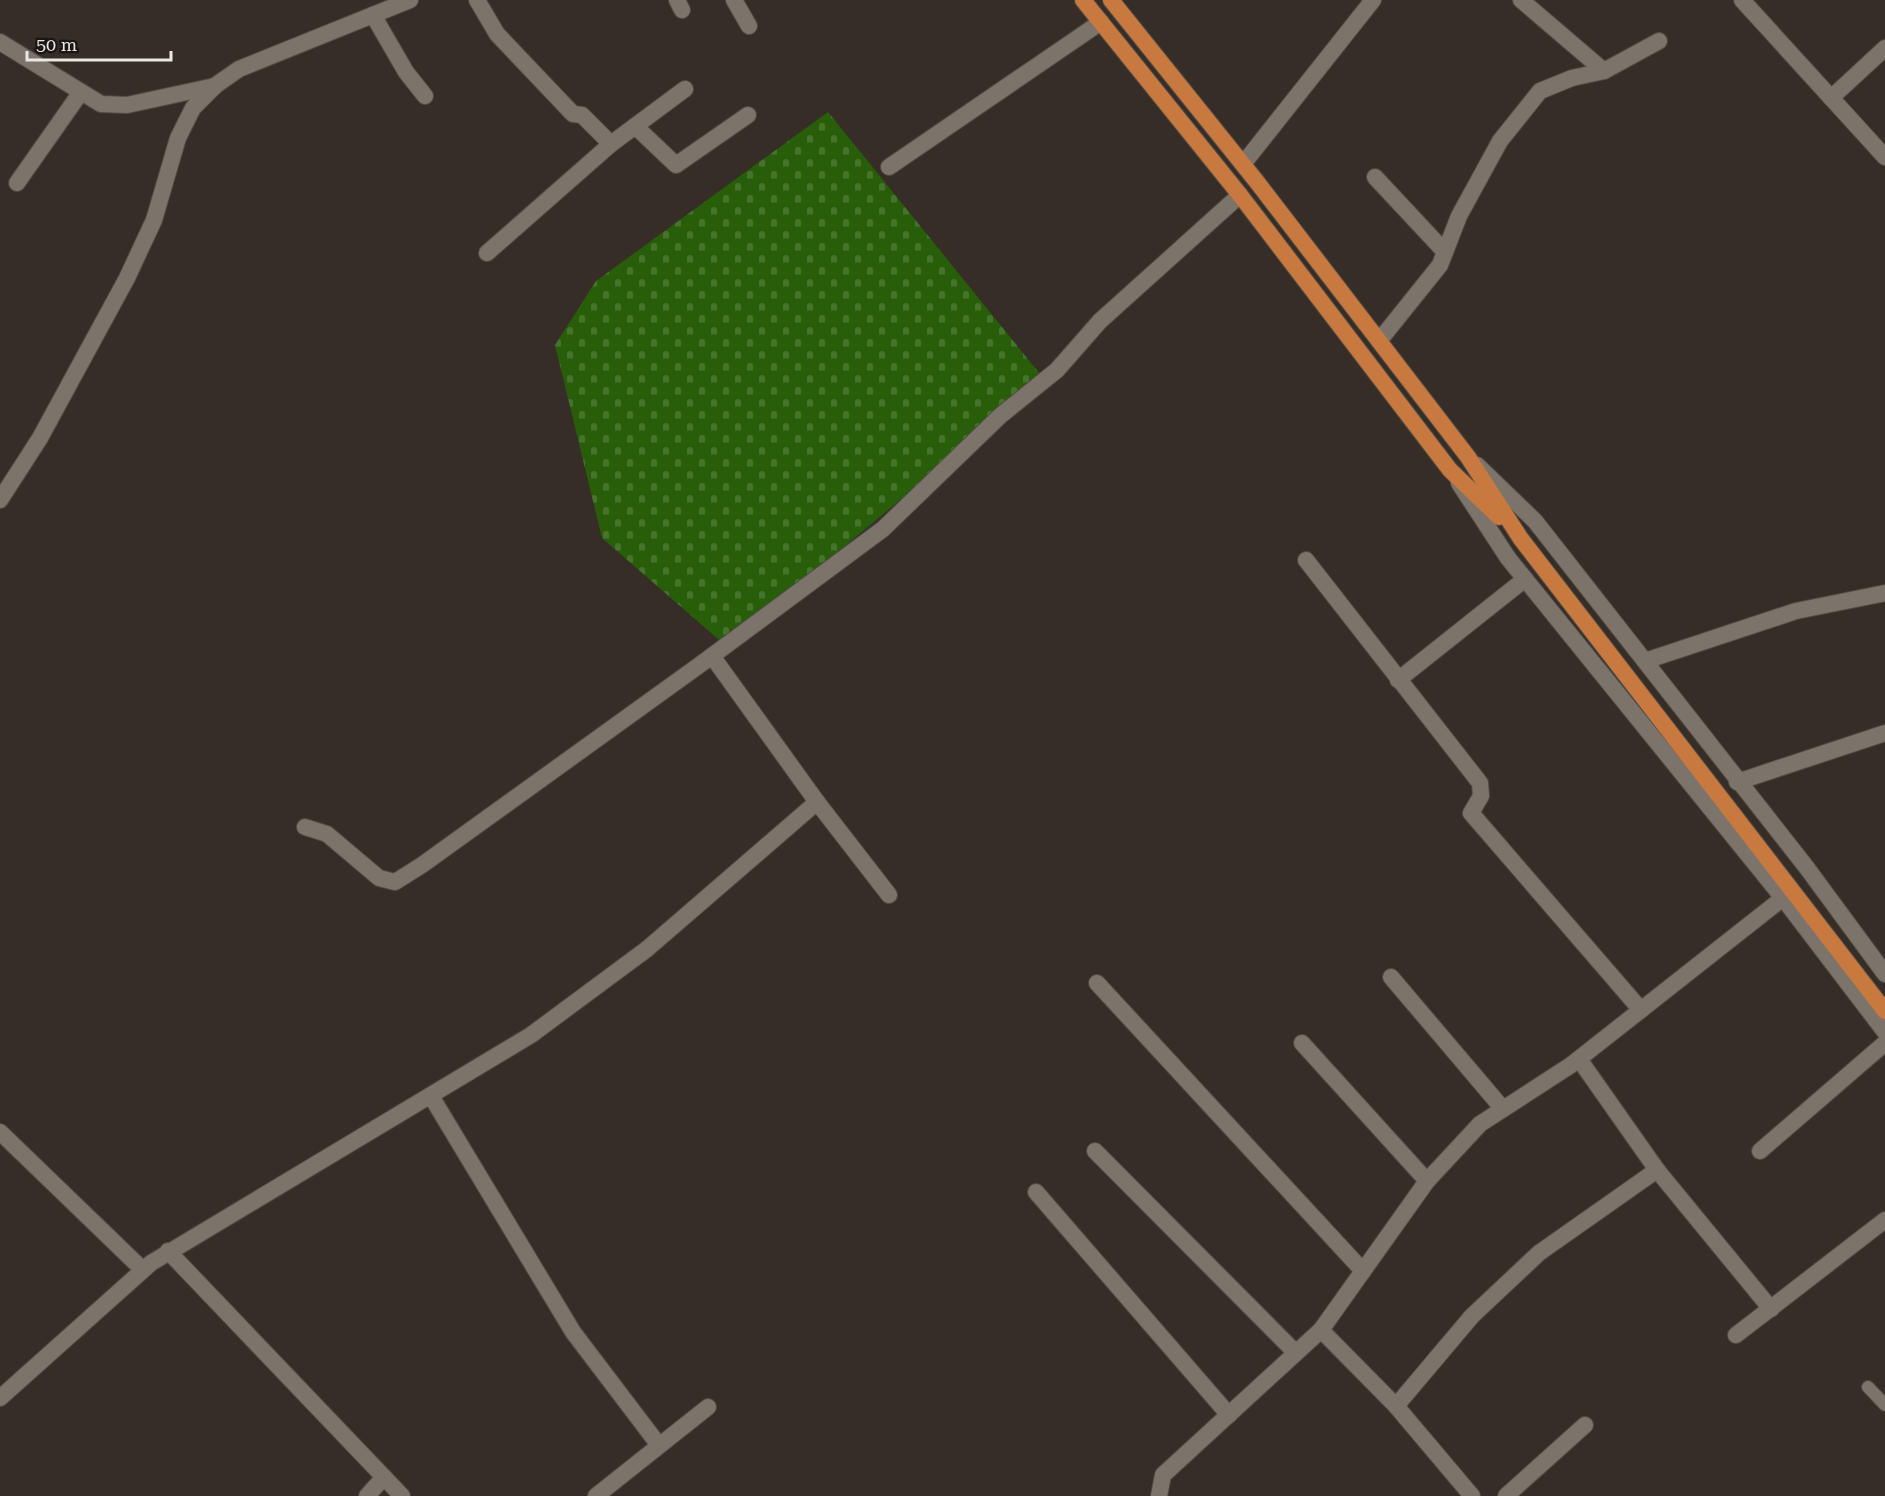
<svg xmlns="http://www.w3.org/2000/svg" width="1885" height="1496" viewBox="0 0 1885 1496" font-family="'Roboto Serif',serif">
	<defs>
		<pattern id="cemetery-stones" width="16" height="16" patternUnits="userSpaceOnUse" patternTransform="scale(1.5)"><rect width="16" height="16" fill="#285d0a"/><path d="M2 7V4a2 2 0 0 1 4 0v3zM10 15v-3a2 2 0 0 1 4 0v3z" fill="#47742d"/></pattern>
	</defs>
	<rect width="100%" height="100%" fill="#352d26"/>
	<path fill="url(#cemetery-stones)" d="M828,112l216,267 -318,267 -124,-108 -47,-193 41,-64z"/>
	<g fill="none" stroke-linecap="round" stroke-linejoin="round">
		<g stroke="#524c46" stroke-width="14">
			<path id="service" d="M1868,1387l17,18"/>
		</g>
		<g stroke="#524c46" stroke-width="18">
			<g id="minor">
				<path d="M477,0l20,34 76,80 9,1 29,29"/>
				<path d="M677,0l5,10"/>
				<path d="M734,0l15,26"/>
				<path d="M1521,0l83,71"/>
				<path d="M1742,0l143,157"/>
				<path d="M373,15l33,57 19,24"/>
				<path d="M0,42l101,62 26,1 88,-19"/>
				<path d="M1831,98l54,-50"/>
				<path d="M635,126l41,39 72,-50"/>
				<path d="M1243,164l130,-164"/>
				<path d="M889,167l212,-145"/>
				<path d="M1375,177l70,75"/>
				<path d="M17,183l64,-91"/>
				<path d="M487,253l124,-109 74,-55"/>
				<path d="M1379,341l61,-76 19,-49 41,-75 40,-50 32,-13 32,-7 55,-30"/>
				<path d="M1477,465l58,56 272,347 78,106"/>
				<path d="M1459,483l49,75 275,340 102,134"/>
				<path d="M0,500l40,-62 87,-160 27,-58 24,-82 15,-30 23,-23 23,-16 171,-69"/>
				<path d="M1306,560l174,223 1,13 -10,17 170,197"/>
				<path d="M712,656l105,146 72,93"/>
				<path d="M1645,661l151,-50 89,-18"/>
				<path d="M1398,680l127,-101"/>
				<path d="M1737,782l148,-49"/>
				<path d="M305,827l22,7 52,44 16,4 27,-17 279,-201 182,-135 117,-113 57,-46 43,-49 140,-126"/>
				<path d="M1391,977l112,132"/>
				<path d="M1097,983l266,288"/>
				<path d="M1302,1043l125,138"/>
				<path d="M1579,1059l78,111 114,139"/>
				<path d="M431,1096l142,236 85,112"/>
				<path d="M0,1132l143,138"/>
				<path d="M1095,1151l201,202"/>
				<path d="M1760,1151l125,-108"/>
				<path d="M1036,1192l193,223"/>
				<path d="M168,1251l234,245"/>
				<path d="M1321,1330l75,76 76,90"/>
				<path d="M1736,1335l149,-115"/>
				<path d="M0,1398l151,-135 380,-228 116,-86 170,-147"/>
				<path d="M1396,1406l76,-90 67,-63 118,-83"/>
				<path d="M367,1496l17,-19"/>
				<path d="M596,1496l112,-89"/>
				<path d="M1159,1496l4,-21 158,-145 106,-149 53,-57 91,-59 212,-167"/>
				<path d="M1506,1496l79,-71"/>
			</g>
		</g>
		<g stroke="#524c46" stroke-width="18">
			<g id="primary">
				<path d="M1083,0l157,195 210,275 49,47"/>
				<path d="M1111,0l146,182 211,275 53,82 364,472"/>
			</g>
		</g>
		<use href="#service" stroke="#7c746b" stroke-width="12"/>
		<use href="#minor" stroke="#7c746b" stroke-width="16"/>
		<use href="#primary" stroke="#c8793f" stroke-width="16"/>
	</g>
	<path d="M27 51v9h144v-9" fill="none" stroke="#ebe7e2" stroke-width="3"/>
	<text x="36" y="51" font-size="18" fill="#ebe7e2" stroke="#1a1613" stroke-width="4.5" paint-order="stroke">50 m</text>
</svg>
